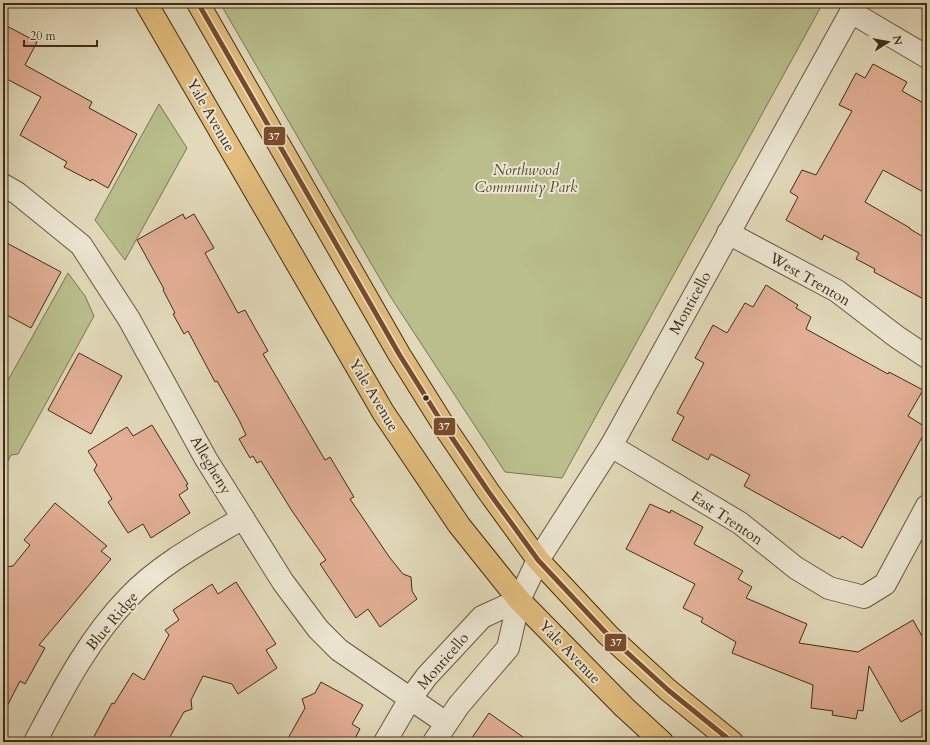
<svg xmlns="http://www.w3.org/2000/svg" width="930" height="745" viewBox="0 0 930 745" font-family="Cardo,serif">
	<rect width="100%" height="100%" fill="#e2d9ba"/>
	<filter id="stains"><feTurbulence type="fractalNoise" baseFrequency=".005" numOctaves="4"/><feColorMatrix values="0 0 0 0 .2 0 0 0 0 .09 0 0 0 0 .02 0 0 0 .5 -.17"/></filter>
	<radialGradient id="worn" r=".72"><stop offset=".6" stop-color="#630" stop-opacity="0"/><stop offset="1" stop-color="#630" stop-opacity=".3"/></radialGradient>
	<g fill="#b9be8c" stroke="#7c7652">
		<path d="M220,3h603l-261,475 -57,-6 -115,-176z"/>
		<path d="M159,104l28,44 -62,112 -30,-40z"/>
		<path d="M68,273l17,23 9,20 -76,138 -7,1 -8,15v-69l4,-8 -4,-4z"/>
	</g>
	<g fill="#e2af96" stroke="#402d17">
		<path d="M3,24l34,18 -12,23 67,37 -3,6 48,26 -29,54 -16,-9 -1,2 -27,-14 3,-5 -47,-27 21,-38 -38,-20z"/>
		<path d="M873,64l34,18 -5,9 25,14v89l-44,-24 -18,32 45,26v1l17,10v62l-53,-29 1,-3 -19,-10 3,-6 -35,-18 -2,5 -36,-20 12,-23 -8,-5 12,-22 14,5 36,-64 -13,-6 17,-32 9,5z"/>
		<path d="M183,214l2,5 9,-5 20,34 -9,5 33,60 7,-3 10,18 13,23 -5,3 62,106 5,-3 24,40 -4,2 40,59 13,16 8,3 1,14 5,8 -37,28 -12,-18 -12,9 -36,-54 6,-4 -34,-49 -31,-50 -4,2 -4,-7 -3,2 -11,-19 7,-4 -7,-15 -22,-39 -2,1 -27,-51 -4,3 -11,-20 2,-1 -12,-23 1,-1 -27,-49z"/>
		<path d="M3,241l58,31 -30,56 -28,-15z"/>
		<path d="M766,285l32,20 -2,3 15,9 -5,12 82,45 1,-2 34,18 -15,26 19,12 -65,120 -20,-12 -2,3 -96,-53 6,-11 -39,-21 -3,6 -36,-20 12,-23 -7,-4 27,-50 -9,-5 18,-33 14,8 18,-30 8,4z"/>
		<path d="M79,353l43,23 -31,58 -43,-24z"/>
		<path d="M152,425l36,59 -2,1 2,4 -9,6 11,18 -39,25 -8,-14 -15,9 -20,-31 4,-3 -18,-29 3,-5 -9,-14 39,-24 6,9z"/>
		<path d="M55,503l52,43 -6,5 10,8 -72,86 6,3 -20,36 -5,-3 -17,33 1,-147 9,-1 17,-21 -6,-5z"/>
		<path d="M650,504l20,9 1,-3 32,17 -9,17 49,27 -5,8 14,8 -6,11 61,26 -8,19 59,9 55,-32 14,25v62l-26,15 -32,-56 -6,45 -5,-1 -2,9 -24,-4 1,-4 -22,-3 2,-23 -81,-32 4,-11 -35,-20 2,-4 -20,-10 12,-24 -69,-35z"/>
		<path d="M236,582l40,62 -10,6 11,18 -39,26 -6,-10 -29,-8 -12,24 1,9 -8,3 -17,30h-76l21,-39 2,1 19,-31 11,7 25,-45 -4,-5 14,-10 -6,-10 39,-26 6,10z"/>
		<path d="M321,682l42,23 -11,19 8,5 -7,13h-67l19,-34 -3,-9 13,-6z"/>
		<path d="M489,713l41,29h-61z"/>
	</g>
	<g fill="none" stroke-linecap="round" stroke-linejoin="round">
		<g stroke="#685840" stroke-width="24">
			<g id="minor">
				<path d="M851,12l76,45"/>
				<path d="M3,185l14,8 64,52 48,74 77,140 77,123 35,47 21,21 107,73"/>
				<path d="M728,233l109,58 60,46 30,20"/>
				<path d="M611,446l129,77 56,45 33,20 35,9 21,-13 42,-78"/>
				<path d="M35,742c27,-51 53,-103 94,-145 31,-33 75,-56 114,-79"/>
				<path d="M385,742l25,-43 17,-23 55,-59 37,-17"/>
				<path d="M434,742l25,-37 49,-57 11,-48 19,-40 73,-114 245,-443"/>
			</g>
		</g>
		<g stroke="#402d17" stroke-width="24">
			<g id="major">
				<path d="M146,3l237,409 76,113 60,75 105,107 38,35"/>
				<path d="M198,3l201,351 45,72 44,65 50,69 70,75 60,55 64,52"/>
			</g>
		</g>
		<use href="#minor" stroke="#ece6d2" stroke-width="22"/>
		<use href="#major" stroke="#e1bc7d" stroke-width="22"/>
		<g stroke="#ece6d2" stroke-width="8">
			<path id="bus-1" d="M198,3l201,351 45,72 44,65 50,69 70,75 60,55 64,52"/>
		</g>
		<use href="#bus-1" stroke="#7a4b2a" stroke-width="5"/>
	</g>
	<circle fill="#402d17" stroke="#ece6d2" stroke-width="1.5" cx="426" cy="398" r="3.5"/>
	<g text-anchor="middle" dominant-baseline="central" stroke-width="4" stroke-linejoin="round" paint-order="stroke">
		<g font-size="15" fill="#402d17" stroke="#ece6d2">
			<text transform="translate(211 115) rotate(60)">Yale Avenue</text>
			<text transform="translate(810 279) rotate(30)">West Trenton</text>
			<text transform="translate(690 303) rotate(-61)">Monticello</text>
			<text transform="translate(374 395) rotate(59)">Yale Avenue</text>
			<text transform="translate(211 465) rotate(59)">Allegheny</text>
			<text transform="translate(727 518) rotate(34)">East Trenton</text>
			<text transform="translate(112 621) rotate(-50)">Blue Ridge</text>
			<text transform="translate(570 652) rotate(46)">Yale Avenue</text>
			<text transform="translate(443 661) rotate(-49)">Monticello</text>
		</g>
		<g font-size="15" font-style="italic" fill="#584a2e" stroke="#ece6d2">
			<text x="526" y="170">Northwood<tspan x="526" dy="17">Community Park</tspan></text>
		</g>
	</g>
	<g stroke="#ece6d2" stroke-width="1.5">
		<rect x="263" y="126" width="23" height="20" rx="4" fill="#7a4b2a"/>
		<rect x="433" y="417" width="23" height="19" rx="4" fill="#7a4b2a"/>
		<rect x="604" y="633" width="23" height="19" rx="4" fill="#7a4b2a"/>
	</g>
	<g font-size="11" text-anchor="middle" font-weight="bold" fill="#fff">
		<text x="274" y="140">37</text>
		<text x="444" y="430">37</text>
		<text x="616" y="646">37</text>
	</g>
	<rect width="930" height="745" fill="none" stroke="#e2d9ba" stroke-width="16"/>
	<rect x="4" y="4" width="922" height="737" fill="none" stroke="#402d17" stroke-width="2"/>
	<rect x="8" y="8" width="914" height="729" fill="none" stroke="#402d17"/>
	<g transform="translate(888 42) rotate(79)" stroke="#ece6d2" stroke-width="3" paint-order="stroke">
	<path d="M0-3L7 15L0 10L-7 15Z" fill="#402d17"/>
	<text y="-6" font-size="11" font-weight="bold" text-anchor="middle" fill="#402d17">N</text>
	</g>
	<path d="M24 40v6h73v-6" fill="none" stroke="#402d17" stroke-width="2"/>
	<text x="30" y="40" font-size="12" fill="#402d17" stroke="#ece6d2" stroke-width="3" paint-order="stroke">20 m</text>
	<rect width="100%" height="100%" filter="url(#stains)"/>
	<rect width="100%" height="100%" fill="url(#worn)"/>
</svg>
